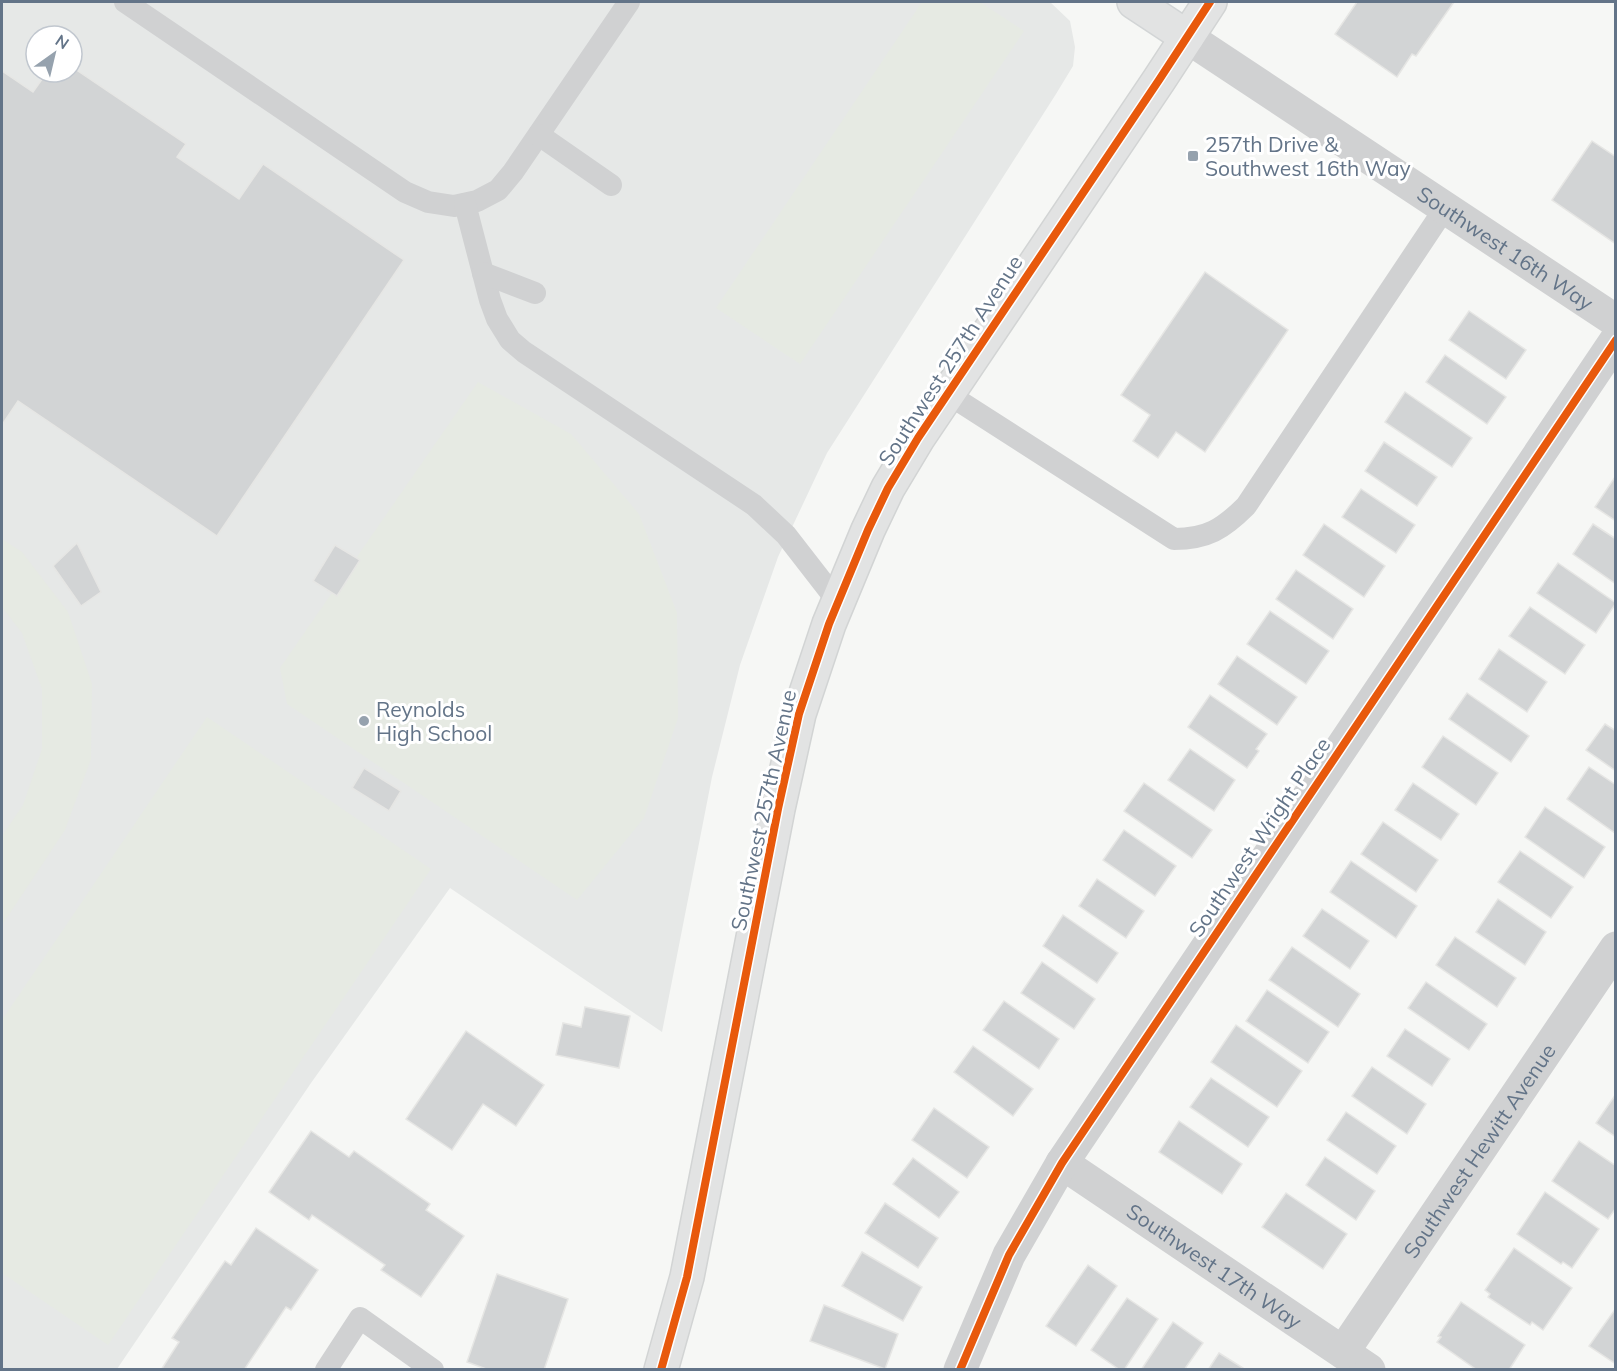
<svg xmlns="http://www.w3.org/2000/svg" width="1617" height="1371" viewBox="0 0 1617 1371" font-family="Mulish,sans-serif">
	<rect width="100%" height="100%" fill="#f6f7f5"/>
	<path fill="#e6e8e7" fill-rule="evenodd" d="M2,2h1048l20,19 5,26 -2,19 -17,28 -229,359 -49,104 -38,108 -28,112 -50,255 -212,-144 -139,195 -194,286 -115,1zM36,36h36v36h-36z"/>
	<g fill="#e6eae3">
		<path d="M922,2h58l44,29 -224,333 -84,-56z"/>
		<path d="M478,382l93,52 68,80 38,99 1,105 -34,100 -67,82 -290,-196 -7,-36z"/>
		<path d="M2,539l20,13 46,60 24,72 -1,75 -26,71 -63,95v-89l21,-31 19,-56v-60l-20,-56 -20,-26z"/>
		<path d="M207,717l224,152 -323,476 -106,-72v-253z"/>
	</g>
	<g fill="#d2d4d5" stroke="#e6e6e4" stroke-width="1.5">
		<path d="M1357,2h97l-38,54 -4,-2 -15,23 -62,-43z"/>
		<path d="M72,67l114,77 -9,13 62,42 24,-35 141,96 -187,276 -199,-135 -16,24v-354l31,21 14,-20h25z"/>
		<path d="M1592,141l24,16v87l-64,-44z"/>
		<path d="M1205,272l83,58 -83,122 -29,-20 -18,26 -25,-17 17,-26 -29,-20z"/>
		<path d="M1469,311l57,39 -20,29 -57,-39z"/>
		<path d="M1445,355l61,42 -19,27 -61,-42z"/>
		<path d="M1405,392l67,46 -20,29 -67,-45z"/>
		<path d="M1384,442l53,35 -20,29 -52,-35z"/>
		<path d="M1615,477h1v44l-21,-14z"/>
		<path d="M1361,489l54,36 -19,28 -54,-36z"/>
		<path d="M1324,524l61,42 -21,31 -61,-42z"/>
		<path d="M1593,524l23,15v45l-43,-30z"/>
		<path d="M77,543l24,49 -20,14 -28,-40z"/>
		<path d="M335,545l25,15 -23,36 -24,-15z"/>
		<path d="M1558,563l58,40 -20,30 -59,-40z"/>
		<path d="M1296,570l57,39 -20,30 -57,-40z"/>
		<path d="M1530,607l55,38 -20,29 -56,-38z"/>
		<path d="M1270,611l59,40 -23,33 -59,-40z"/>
		<path d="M1499,649l48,33 -20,30 -48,-33z"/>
		<path d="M1237,656l60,41 -20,28 -59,-41z"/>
		<path d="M1467,693l62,43 -18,26 -62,-43z"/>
		<path d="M1210,695l57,39 -11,15 3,2 -12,17 -59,-41z"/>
		<path d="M1605,724l11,7v40l-30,-21z"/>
		<path d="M1443,736l55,37 -22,32 -54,-38z"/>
		<path d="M1190,749l45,31 -21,31 -46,-31z"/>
		<path d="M1589,767l27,18 -1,48 -48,-34z"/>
		<path d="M364,768l37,23 -12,20 -37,-23z"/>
		<path d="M1144,783l68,47 -20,28 -68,-47z"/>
		<path d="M1413,783l46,31 -18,26 -46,-30z"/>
		<path d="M1545,807l60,40 -21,31 -59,-41z"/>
		<path d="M1383,822l55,38 -22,32 -55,-38z"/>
		<path d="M1124,830l52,36 -21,30 -52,-36z"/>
		<path d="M1520,851l53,36 -22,31 -53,-36z"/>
		<path d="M1351,861l66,45 -21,32 -66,-46z"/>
		<path d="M1097,879l47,32 -18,27 -47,-32z"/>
		<path d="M1498,899l48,33 -21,33 -49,-33z"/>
		<path d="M1322,909l47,32 -19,28 -47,-33z"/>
		<path d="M1063,915l55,38 -21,30 -54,-37z"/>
		<path d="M1455,937l61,41 -19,29 -61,-42z"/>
		<path d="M1292,947l68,47 -22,33 -69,-47z"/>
		<path d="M1042,962l53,37 -21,30 -53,-36z"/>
		<path d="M1426,982l61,42 -18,26 -61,-42z"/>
		<path d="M1267,990l62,42 -21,31 -62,-42z"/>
		<path d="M1004,1001l55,38 -20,30 -56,-39z"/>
		<path d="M585,1007l45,9 -11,52 -63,-13 7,-32 18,4z"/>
		<path d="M1236,1025l66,46 -25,36 -66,-45z"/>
		<path d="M1405,1029l45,30 -18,27 -45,-30z"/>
		<path d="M466,1031l78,54 -28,41 -33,-22 -31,46 -46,-31z"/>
		<path d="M973,1046l60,43 -20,27 -59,-44z"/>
		<path d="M1372,1067l54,37 -19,30 -55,-38z"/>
		<path d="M1211,1078l58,39 -21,30 -58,-40z"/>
		<path d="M1616,1094v43l-20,-14z"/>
		<path d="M934,1108l55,39 -22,31 -55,-38z"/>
		<path d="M1346,1112l50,34 -19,28 -50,-34z"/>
		<path d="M1179,1121l63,43 -20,30 -63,-42z"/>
		<path d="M311,1131l38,26 5,-6 76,53 -4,6 38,26 -43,61 -40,-27 4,-5 -73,-50 -3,5 -40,-28z"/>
		<path d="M1579,1141l37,25v42l-8,11 -56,-38z"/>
		<path d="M1325,1157l50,34 -19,29 -50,-35z"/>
		<path d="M913,1158l46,34 -20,26 -46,-34z"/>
		<path d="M1545,1192l54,37 -27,39 -9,-6 -2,2 -44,-30z"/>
		<path d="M1286,1193l61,41 -24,35 -61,-42z"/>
		<path d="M885,1203l53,35 -20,30 -53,-35z"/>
		<path d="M256,1228l62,42 -27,40 -5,-3 -42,63h-83l18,-28 -7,-4 53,-77 6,4z"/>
		<path d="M1514,1248l58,40 -29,42 -11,-8 -2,3 -42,-28 2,-3 -5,-4z"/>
		<path d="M862,1252l60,35 -19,34 -61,-35z"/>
		<path d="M1088,1265l29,21 -41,60 -30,-20z"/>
		<path d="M497,1274l71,25 -24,71h-55l-22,-8z"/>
		<path d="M1127,1298l31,21 -34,51h-4l-29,-20z"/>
		<path d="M1461,1302l64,43 -16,25h-32l-40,-28 4,-5 -3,-1z"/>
		<path d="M824,1305l74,29 -13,35 -75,-28z"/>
		<path d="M1616,1308v56l-27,-18z"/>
		<path d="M1173,1322l30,21 -19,27h-43z"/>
		<path d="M1219,1353l24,15 -1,2h-34z"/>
	</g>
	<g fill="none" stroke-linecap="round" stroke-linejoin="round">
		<g stroke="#d2d5d6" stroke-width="36">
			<path id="secondary" d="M1134,2l53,35"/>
		</g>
		<g stroke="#d2d4d4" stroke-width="36">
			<path id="primary" d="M661,1370l26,-93 91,-468 21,-95 30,-90 39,-94 20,-42 30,-50 241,-358 51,-78"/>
		</g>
		<g stroke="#d0d1d2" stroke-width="22">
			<path d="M125,2l280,190 23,10 26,4 23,-5 21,-11 15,-18 116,-170"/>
			<path d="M539,135l72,50"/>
			<path d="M465,204l25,96 7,19 13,21 14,12 230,153 32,30 52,67"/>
			<path d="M483,273l52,20"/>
			<path d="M948,394l226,145c33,0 49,-10 72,-33l199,-298"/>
			<path d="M326,1370l34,-52 73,52"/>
		</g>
		<g stroke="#d0d1d2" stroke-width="33">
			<path id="s1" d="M1187,37l429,284"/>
			<path id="s2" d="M1062,1163l307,207"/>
			<path id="s3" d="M1343,1352l273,-404"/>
			<path d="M960,1370l49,-115 53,-92 554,-823"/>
		</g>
		<use href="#secondary" stroke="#e2e3e3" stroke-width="33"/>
		<use href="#primary" stroke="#e2e3e3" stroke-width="33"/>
		<g stroke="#fff" stroke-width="11">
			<g id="cycleway">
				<path d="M661,1370l26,-93 91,-468 21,-95 30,-90 39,-94 20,-42 30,-50 241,-358 51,-78"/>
				<path d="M960,1370l49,-115 53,-92 554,-823"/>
			</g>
		</g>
		<use href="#cycleway" stroke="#e8590c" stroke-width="8"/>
	</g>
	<g fill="#96a2ae" stroke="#fff" stroke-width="2">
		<rect x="1187" y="150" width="12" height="12" rx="3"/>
		<circle cx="364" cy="721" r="6"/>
	</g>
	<g text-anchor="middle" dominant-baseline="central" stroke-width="6" stroke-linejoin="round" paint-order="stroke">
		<g font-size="21" fill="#637488" stroke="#fff" text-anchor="start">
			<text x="1205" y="144">257th Drive &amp;<tspan x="1205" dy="24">Southwest 16th Way</tspan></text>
			<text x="376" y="709">Reynolds<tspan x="376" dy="24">High School</tspan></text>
		</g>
		<g font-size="21" fill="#637488" stroke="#fff">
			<text stroke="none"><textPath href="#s1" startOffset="382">Southwest 16th Way</textPath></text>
			<text transform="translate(950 360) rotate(-57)">Southwest 257th Avenue</text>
			<text transform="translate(763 810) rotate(-78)">Southwest 257th Avenue</text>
			<text transform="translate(1259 837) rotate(-56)">Southwest Wright Place</text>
			<text stroke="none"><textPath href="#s3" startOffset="243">Southwest Hewitt Avenue</textPath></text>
			<text stroke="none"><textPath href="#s2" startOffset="184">Southwest 17th Way</textPath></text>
		</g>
	</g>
	<rect width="1617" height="1371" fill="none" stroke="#637488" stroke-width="6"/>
	<g transform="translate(54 54) rotate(34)"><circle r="28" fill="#ffffff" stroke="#c1c7cf" stroke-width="1.5"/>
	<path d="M0-4.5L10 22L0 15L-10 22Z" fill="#96a2ae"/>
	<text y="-9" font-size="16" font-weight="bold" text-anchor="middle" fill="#637488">N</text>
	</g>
</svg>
